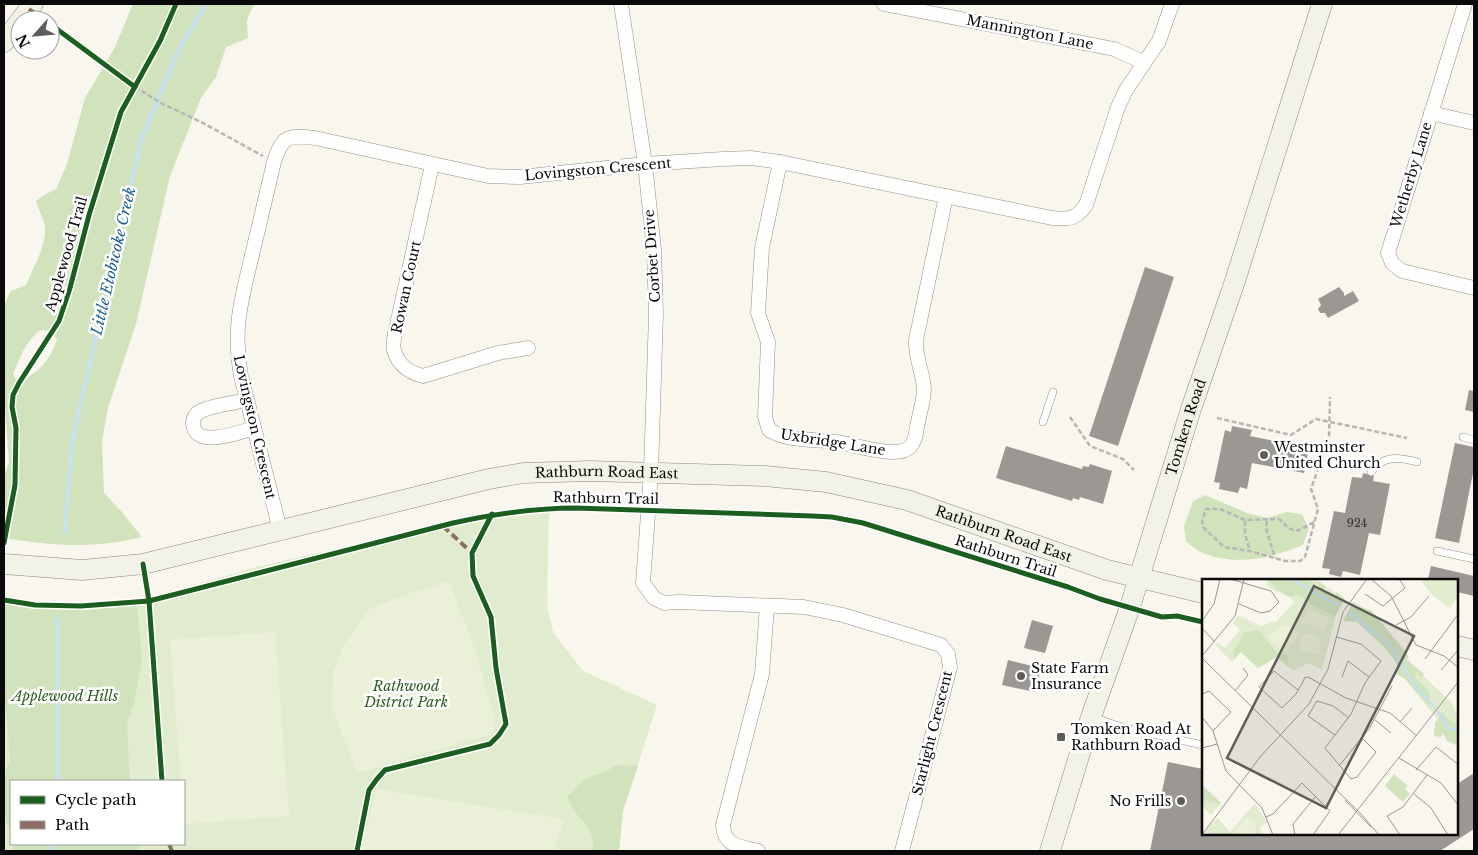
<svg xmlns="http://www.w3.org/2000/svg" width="1478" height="855" viewBox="0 0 1478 855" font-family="'Libre Baskerville',serif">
	<rect width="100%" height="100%" fill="#f9f6ed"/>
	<path fill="#e1ecce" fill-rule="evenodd" d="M549,513l-2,91 6,28 30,39 74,34 -34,106 -4,40h-615v-247l32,4 51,2 38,-4 27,-9 104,-30 218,-50zM11,781h173v63h-173z"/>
	<g fill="#d1e3bd" fill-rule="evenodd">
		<path d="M133,4h121l-7,16 1,18 -22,9 -10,30 -15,21 -31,78 -34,148 -28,84 -6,33 2,52 16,17 22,27c-48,12 -90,9 -138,1v-61l5,-15 -4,-54 -1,-2v-101l7,-14 15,-6c7,-17 20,-38 19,-57 0,-8 -7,-18 -9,-27l8,-6 12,-6 11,-25 18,-66 30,-51zM40,330l10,1 7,8c-5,18 -20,38 -40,42l-4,-7c8,-18 12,-32 27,-44z"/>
		<path d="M1205,495l42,18 20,5 20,-6 15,2 7,15 -6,16c-31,13 -65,21 -98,9 -6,-2 -13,-8 -19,-12l-2,-16 9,-25z"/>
		<path d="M4,604l32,4 51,2 50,-5 5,56 -8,42 -7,22 3,56h-119v53l-7,-17v-44l6,-12 -3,-41 -3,-20z"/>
		<path d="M616,765l22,1 -15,45 -4,40h-26c3,-21 -11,-27 -21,-44 -2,-3 -3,-8 -4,-11l18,-18 18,-5z"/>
		<path d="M13,844h127l-3,7h-124z"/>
	</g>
	<g fill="#ebf0d8">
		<path d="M449,581l27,72 20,71 -4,10 -135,39 -25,-66 1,-34 12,-30 23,-33 30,-13z"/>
		<path d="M275,632l14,184 -104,8 -1,-43h-3l-11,-141z"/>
		<path d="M376,789l188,30 -10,32h-193z"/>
	</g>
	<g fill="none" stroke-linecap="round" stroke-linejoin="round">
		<g stroke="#c6e1f0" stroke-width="4">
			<path d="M65,532l7,-91 69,-301 38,-91 27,-45"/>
			<path d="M57,619l1,162"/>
			<path d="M52,851l1,-7"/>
		</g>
	</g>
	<g fill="#9b9893">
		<path d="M1145,267l29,10 -56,169 -29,-10z"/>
		<path d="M1339,287l5,6v3l9,-5 6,10 -31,17 -3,-5h-5l-2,-4 3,-4 -3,-6z"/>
		<path d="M1469,390l5,1v21l-9,-2z"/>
		<path d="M1232,426l20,4 -2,6 59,12 -5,25 -52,-10 -5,26 -7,-2 -2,6 -19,-4 1,-6 -6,-1 11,-52 6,2z"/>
		<path d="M1455,443l19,4v21l-15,75 -24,-5z"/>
		<path d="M1006,446l76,23 1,-3 6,1 1,-3 22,7 -9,33 -23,-7 -1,3 -6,-2 -1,3 -76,-23z"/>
		<path d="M1363,473l11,3 -1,5 17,3 -10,51 -11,-2 -9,42 -17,-4 -2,6 -12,-3 1,-5 -8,-1 12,-57 11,2 7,-36 10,1z"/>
		<path d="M1431,566l43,10v20l-17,-4v-12h-29z"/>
		<path d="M1032,620l21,6 -8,27 -21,-5z"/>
		<path d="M1008,660l33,8 -6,24 -33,-7z"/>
		<path d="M1168,762l35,7v65h254v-50l17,-11v56l-34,22h-290z"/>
	</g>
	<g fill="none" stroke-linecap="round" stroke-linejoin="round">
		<g stroke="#92908c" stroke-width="8">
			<g id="lane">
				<path d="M1043,422l10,-30"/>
				<path d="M1463,437l11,3"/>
				<path d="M1371,472c12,-17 28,-15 46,-10"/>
				<path d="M1437,551l37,8"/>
				<path d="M1092,717l33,11 78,17"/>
			</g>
		</g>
		<g stroke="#92908c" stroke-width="15">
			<g id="street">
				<path d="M621,4l24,160 9,86 2,63 -5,159 -8,111 11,15 10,5 16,-1 124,5 39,8 98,30 7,9 2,13 -48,184"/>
				<path d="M884,4l230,45 29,13"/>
				<path d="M1465,4l-77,249 4,10 10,8 72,17"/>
				<path d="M1431,113l43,10"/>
				<path d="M780,162l-18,86 -4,65 10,29 -3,75 4,13c22,13 50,8 74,13 15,3 55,16 67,4 6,-6 6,-16 8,-25 2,-10 6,-23 6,-33 -1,-17 -9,-32 -8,-49l30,-144"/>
				<path d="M432,165l-36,164c-1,6 -4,15 -2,21 4,15 14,22 29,26l75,-23 30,-5"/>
				<path d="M247,400c-13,3 -34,5 -46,11 -5,2 -8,7 -8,12 1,27 47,9 61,5"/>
				<path d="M280,530l-39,-154c-9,-47 1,-79 12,-125 7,-30 14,-59 21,-89 8,-27 15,-27 41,-24l173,38 32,1 125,-13 78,-5 28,-1 29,4 272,56c18,1 23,2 34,-13l32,-98 8,-17 33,-49 13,-37"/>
				<path d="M758,851c-18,-5 -34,-4 -35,-26l39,-151 5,-68"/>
			</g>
		</g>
		<g stroke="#888783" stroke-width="21">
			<g id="secondary">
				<path d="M21,20l12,-16"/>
				<path d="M4,42l16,-21"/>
				<path id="s1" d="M4,564l78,6 61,-6 346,-85 34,-6 67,-2 175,5 61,6 81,18 200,70 96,23"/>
				<path d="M1457,646l17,4"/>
				<path id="s2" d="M1050,851l41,-134 39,-110 61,-198 44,-128 87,-277"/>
			</g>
		</g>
		<g stroke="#b7b6b5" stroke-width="2.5" stroke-dasharray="5 2.5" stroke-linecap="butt">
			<path d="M135,87l26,16 42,20 60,33"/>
			<path d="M1070,417l20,29 33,13 11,11"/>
			<path d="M1217,418l74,17 25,-16 91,19"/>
			<path d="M1245,521v13l5,17"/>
			<path d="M1267,521l-1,7 9,30"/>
			<path d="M1314,522c-20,11 -18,13 -35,-3l-34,1 -25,-11h-14l-4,13 1,5 21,20 26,4 35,10h15l5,-4 13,-48 -7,-20 18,-51 1,-41"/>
		</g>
		<use href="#lane" stroke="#fefefc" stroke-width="7"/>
		<use href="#street" stroke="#fefefc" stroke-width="14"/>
		<use href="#secondary" stroke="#f3f2e7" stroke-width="20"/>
		<g stroke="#8d6e63" stroke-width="4" stroke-dasharray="8 4" stroke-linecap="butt">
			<path d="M29,9l15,11"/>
			<path d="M443,526l29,27"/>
			<path d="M169,844l3,7"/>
		</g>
		<g stroke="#fff" stroke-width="8">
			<g id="cycleway">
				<path d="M50,24l85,63"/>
				<path d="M4,543l11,-58 1,-57 -4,-21 1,-12 6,-12 40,-62 11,-33 19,-73 32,-103 39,-71 16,-37"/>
				<path d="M143,564l6,37 13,180"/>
				<path d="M4,600l31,5 46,1 68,-5 304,-78c41,-9 81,-15 123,-15l236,8 20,1 31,6 205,64 32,12 62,18 15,-1 26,6"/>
				<path d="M357,851l12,-61 8,-11 8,-9 105,-26 9,-9 7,-11 -10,-56 -5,-51 -18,-41 -1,-23 20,-39"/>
			</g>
		</g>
		<use href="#cycleway" stroke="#1b5e20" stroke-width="5"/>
	</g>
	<g fill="#5e5d59" stroke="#fff" stroke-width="2">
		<circle cx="1264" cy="455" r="5"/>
		<circle cx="1021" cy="676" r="5"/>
		<rect x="1056" y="732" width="10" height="10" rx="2.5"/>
		<circle cx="1181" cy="801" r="5"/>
	</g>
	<g text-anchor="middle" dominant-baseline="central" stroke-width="5" stroke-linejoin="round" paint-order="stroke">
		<g font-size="11" fill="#2e2e2c">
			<text x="1357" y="523">924</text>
		</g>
		<g font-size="14" fill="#0a0a0a" stroke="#fff">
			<text transform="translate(1030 32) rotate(11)">Mannington Lane</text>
			<text transform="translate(598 169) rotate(-5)">Lovingston Crescent</text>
			<text transform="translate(1411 175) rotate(-73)">Wetherby Lane</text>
			<text transform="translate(66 254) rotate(-74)">Applewood Trail</text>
			<text transform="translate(652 256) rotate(-94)">Corbet Drive</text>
			<text transform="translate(406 287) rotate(-78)">Rowan Court</text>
			<text transform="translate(255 427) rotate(77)">Lovingston Crescent</text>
			<text stroke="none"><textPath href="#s2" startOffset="445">Tomken Road</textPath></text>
			<text transform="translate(833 442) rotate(9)">Uxbridge Lane</text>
			<text stroke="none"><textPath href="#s1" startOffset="614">Rathburn Road East</textPath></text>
			<text transform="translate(606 498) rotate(1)">Rathburn Trail</text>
			<text stroke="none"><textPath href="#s1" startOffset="1019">Rathburn Road East</textPath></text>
			<text transform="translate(1006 556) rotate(18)">Rathburn Trail</text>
			<text transform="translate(932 733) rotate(-76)">Starlight Crescent</text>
		</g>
		<g font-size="14" fill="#0a0a0a" stroke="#fff" text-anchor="start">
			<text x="1274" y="447">Westminster<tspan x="1274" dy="16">United Church</tspan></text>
			<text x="1031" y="668">State Farm<tspan x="1031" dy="16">Insurance</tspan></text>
			<text x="1071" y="729">Tomken Road At<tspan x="1071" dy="16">Rathburn Road</tspan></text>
			<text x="1171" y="801" text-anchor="end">No Frills</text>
		</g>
		<g font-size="14" font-style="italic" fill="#2c5c20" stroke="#fff">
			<text x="406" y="686">Rathwood<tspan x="406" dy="16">District Park</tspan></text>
			<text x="65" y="696">Applewood Hills</text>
		</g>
		<g font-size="15" font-style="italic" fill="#1d5e91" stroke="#fff">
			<text transform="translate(113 261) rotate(-77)">Little Etobicoke Creek</text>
		</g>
	</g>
	<g transform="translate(1202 579)">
		<rect width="256" height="256" fill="#f9f6ed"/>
		<path d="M65,0h48l30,20 -9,16 -14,55 -14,-7 -15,8 -20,-17 -15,14 -17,-16 -9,10 -17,-17 3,-3 7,6 15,-18 -7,-7 5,-8 23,11 16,-5 17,-19 -11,-12 -7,2 -9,-6zM256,0v23l-2,-3 -6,9 -18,-13 -11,-15zM151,23l14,7 48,59 36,34 7,14v29l-57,-71 -10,-22 -42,-44zM0,206l19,18 -10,12 -9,-9zM53,224l12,20 -7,4 2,8h-56l1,-3 -3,3 5,-8 9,-9 12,14z" fill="#e1ecce"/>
		<path d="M65,0h40l12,9 -1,-7 7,5v6l11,4v-4l9,7 -10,17 -24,-11 -12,-10 -10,2 -9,-5zM151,23l10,10h4l-8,-5 12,3 34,41 4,7 -3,1 18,15 -2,4 -7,-7 1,7 14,15 1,16 -26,-30 -9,-5 3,-8 -16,-20 -26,-24 -14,-1zM56,51l21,25h9l-1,10 -10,-8 -19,11 -17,-16 -7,7 -1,-7 11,-19zM241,132l2,5 13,10v20l-11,-5 -4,-8 -2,4 -7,-1 1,-13zM192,195l14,12 -3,3 5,5 -7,8 -18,-16zM0,206l19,18 -1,1 -18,-4z" fill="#d1e3bd"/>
		<path d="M105,30l22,9 -5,13 -22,-9zM80,46l9,1 9,7 -15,20 -18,-16zM101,53l16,6 1,16 -21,-4zM45,237l8,8 1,11h-18l-3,-4z" fill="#ebf0d8"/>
		<path fill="none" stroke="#c6e1f0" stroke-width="2.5" d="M89,0l48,27M146,33l41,32 26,42 21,22M236,132l10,17 11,2"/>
		<path fill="none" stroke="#999892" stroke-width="1" d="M28,0l41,12 8,11 -9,9 -9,2 -22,-9M169,0l20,17 25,49 28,11 15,12M163,15l18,12 22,-18 -6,-9M0,42l12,-17 6,-25M194,46l15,-8 18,-21M0,49l12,13M134,58l25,7 20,17 -16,22 -14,31 -26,34 26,31 6,-2 19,-25 -14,-14M0,77l33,-40 9,-37M0,79l159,156 18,21M223,80l34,-46M239,91l18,-21M140,98l6,-16 21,16M96,111l-24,-19 -15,16 23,21 14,-14 8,-14v-2l4,-1 38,21 44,15 27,23M33,112l13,-16 -5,-7M0,115l7,-3 22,21 -18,19M0,138l11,14 13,40 36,37 11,27M173,141l16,13M198,143l12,-14M133,156l-27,-19 9,-15 16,5 16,12M0,169l15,-4M197,179l42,25 18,23M137,187l30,-37 23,-43M214,191l20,-23 23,18M212,215l17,14 17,27M143,221l26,27M64,238l7,-3 29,-31 28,28 -17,24M0,256l58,-78 49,-53 19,-35 15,-57 24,-33M93,256l-2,-11 23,-28M136,256l121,-154M198,256l-13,-19 16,-9 24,-32"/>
		<path fill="#5e5d59" fill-opacity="0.15" stroke="#5e5d59" stroke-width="2.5" d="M112,7l100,50 -88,172 -99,-50z"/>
		<rect width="256" height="256" fill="none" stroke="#0a0a0a" stroke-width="2.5"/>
	</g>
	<rect width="1478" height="855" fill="none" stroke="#0a0a0a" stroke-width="10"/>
	<rect x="10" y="780" width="175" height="65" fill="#ffffff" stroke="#9d9d9d"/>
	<rect x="20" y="796" width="25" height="8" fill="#1b5e20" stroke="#9d9d9d"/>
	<text x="55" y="805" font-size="15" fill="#0a0a0a">Cycle path</text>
	<rect x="20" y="821" width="25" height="8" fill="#8d6e63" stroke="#9d9d9d"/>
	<text x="55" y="830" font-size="15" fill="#0a0a0a">Path</text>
	<g transform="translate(35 35) rotate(243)"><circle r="24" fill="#ffffff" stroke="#9d9d9d"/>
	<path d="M0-4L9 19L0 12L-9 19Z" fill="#5e5d59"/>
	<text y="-8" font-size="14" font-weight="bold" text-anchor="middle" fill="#0a0a0a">N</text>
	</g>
</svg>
